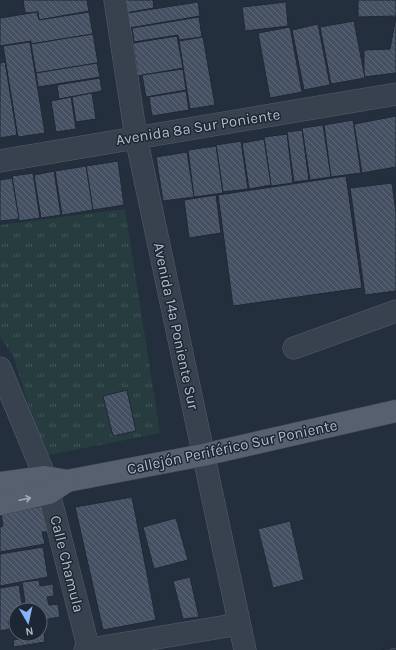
<svg xmlns="http://www.w3.org/2000/svg" width="396" height="650" viewBox="0 0 396 650" font-family="Karla,sans-serif">
	<defs>
		<pattern id="grass-tufts" width="24" height="20" patternUnits="userSpaceOnUse"><rect width="24" height="20" fill="#263c3f"/><path d="M3 7l-1-3M5 7V3M7 7l1-3M15 17l-1-3M17 17v-4M19 17l1-3" fill="none" stroke="#435659"/></pattern>
		<pattern id="building-back-hatch" width="6" height="6" patternUnits="userSpaceOnUse"><rect width="6" height="6" fill="#455162"/><path d="M-1 5l2 2M0 0l6 6M5-1l2 2" fill="none" stroke="#5d6877"/></pattern>
	</defs>
	<rect width="100%" height="100%" fill="#242f3e"/>
	<path fill="url(#grass-tufts)" d="M125,209l35,224 -116,23 -30,-98 -14,-22v-111z"/>
	<g fill="url(#building-back-hatch)" stroke="#1f2835">
		<path d="M23,0h64l2,11 -50,9 -1,-8 -13,1z"/>
		<path d="M123,0h30l1,8 -29,5z"/>
		<path d="M358,0h38v73l-32,4v-27l26,-1 6,-33 -38,1z"/>
		<path d="M198,2l2,14 -77,13 -2,-15z"/>
		<path d="M286,2l2,24 -43,5 -3,-24z"/>
		<path d="M37,12l2,8 50,-8 4,22 -62,10v-3l-31,5v-28z"/>
		<path d="M199,17l3,20 -23,3 -1,-5 -44,7 -2,-14z"/>
		<path d="M354,21l11,57 -34,6 -11,-57z"/>
		<path d="M318,24l12,61 -26,5 -12,-60z"/>
		<path d="M290,27l12,65 -32,6 -12,-65z"/>
		<path d="M93,34l5,29 -62,10 -5,-29z"/>
		<path d="M177,36l6,32 -45,8 -5,-33z"/>
		<path d="M203,37l12,68 -25,4 -11,-68z"/>
		<path d="M30,42l15,91 -27,4 -15,-91z"/>
		<path d="M5,62l12,73 -17,3v-75z"/>
		<path d="M97,63l3,14 -62,10 -2,-14z"/>
		<path d="M183,69l3,21 -40,7 -4,-22z"/>
		<path d="M100,78l2,13 -43,8 -2,-14z"/>
		<path d="M186,91l3,19 -37,6 -3,-19z"/>
		<path d="M92,93l4,26 -20,3 -4,-25z"/>
		<path d="M71,97l5,32 -20,3 -5,-31z"/>
		<path d="M396,116v51l-34,6 -8,-49z"/>
		<path d="M353,120l8,53 -30,4 -7,-52z"/>
		<path d="M323,125l8,52 -21,3 -8,-52z"/>
		<path d="M302,130l7,50 -15,2 -7,-50z"/>
		<path d="M287,134l6,49 -22,3 -7,-49z"/>
		<path d="M264,139l7,46 -22,4 -7,-46z"/>
		<path d="M241,141l7,48 -25,3 -7,-47z"/>
		<path d="M216,146l7,47 -29,4 -6,-47z"/>
		<path d="M187,152l7,45 -31,4 -7,-44z"/>
		<path d="M118,161l6,44 -31,5 -7,-44z"/>
		<path d="M86,166l7,44 -31,5 -7,-44z"/>
		<path d="M54,171l7,44 -20,3 -7,-43z"/>
		<path d="M33,173l7,45 -21,3 -7,-45z"/>
		<path d="M346,176l16,112 -129,18 -15,-111z"/>
		<path d="M12,178l7,41 -19,2v-41z"/>
		<path d="M392,183l4,29v79l-31,4 -15,-107z"/>
		<path d="M216,195l5,38 -32,5 -5,-38z"/>
		<path d="M127,390l9,41 -23,5 -10,-40z"/>
		<path d="M132,497l24,123 -53,10 -28,-123z"/>
		<path d="M44,506l4,26h-6l3,12 -45,8v-25l3,-1 -2,-13z"/>
		<path d="M176,518l12,42 -34,9 -11,-42z"/>
		<path d="M290,521l14,59 -31,8 -15,-59z"/>
		<path d="M43,547l5,30 -48,9v-32z"/>
		<path d="M190,577l9,40 -16,2 -10,-38z"/>
		<path d="M39,580l1,6 13,-2 1,12 -7,1 2,8 9,-1 2,13 -18,3 3,22 -31,5 -1,-7 6,-1 -1,-5h22v-24h-14l-4,-28z"/>
		<path d="M19,585l4,25h-7v9l-8,2 2,8 -10,2v-43z"/>
		<path d="M396,647v3h-14z"/>
	</g>
	<g fill="none" stroke-linecap="round" stroke-linejoin="round">
		<g stroke="#565f6c" stroke-width="23">
			<g id="minor">
				<path d="M115,0l21,137 109,513"/>
				<path d="M0,161l396,-67"/>
				<path d="M294,348l102,-37"/>
				<path d="M0,368l45,109 44,173"/>
				<path d="M85,650l154,-26"/>
			</g>
		</g>
		<g stroke="#414a57" stroke-width="23">
			<g id="major">
				<path d="M0,483l45,-6 22,4 136,-26 193,-44"/>
				<path d="M0,504l49,-11 18,-12"/>
			</g>
		</g>
		<use href="#minor" stroke="#38414e" stroke-width="22"/>
		<use href="#major" stroke="#56606e" stroke-width="22"/>
	</g>
	<defs><path id="oneway-shaft" d="M-6 0H5M1.5-3L5.5 0L1.5 3" fill="none" stroke-width="1.6" stroke-linecap="round" stroke-linejoin="round"/></defs>
	<use stroke="#a1aab7" href="#oneway-shaft" transform="translate(25 499) rotate(-12)"/>
	<g text-anchor="middle" dominant-baseline="central" stroke-width="3" stroke-linejoin="round" paint-order="stroke">
		<g font-size="15" fill="#b4bcc9" stroke="#1d2633">
			<text transform="translate(198 127) rotate(-9)">Avenida 8a Sur Poniente</text>
			<text transform="translate(176 326) rotate(78)">Avenida 14a Poniente Sur</text>
			<text transform="translate(232 447) rotate(-12)">Callejón Periférico Sur Poniente</text>
			<text transform="translate(67 564) rotate(76)">Calle Chamula</text>
		</g>
	</g>
	<g transform="translate(28 622) rotate(171)"><circle r="19" fill="#1d2633" stroke="#59626f"/>
	<path d="M0-3L7 15L0 10L-7 15Z" fill="#8ab4f8"/>
	<text y="-6" font-size="11" font-weight="bold" text-anchor="middle" fill="#b4bcc9">N</text>
	</g>
</svg>
